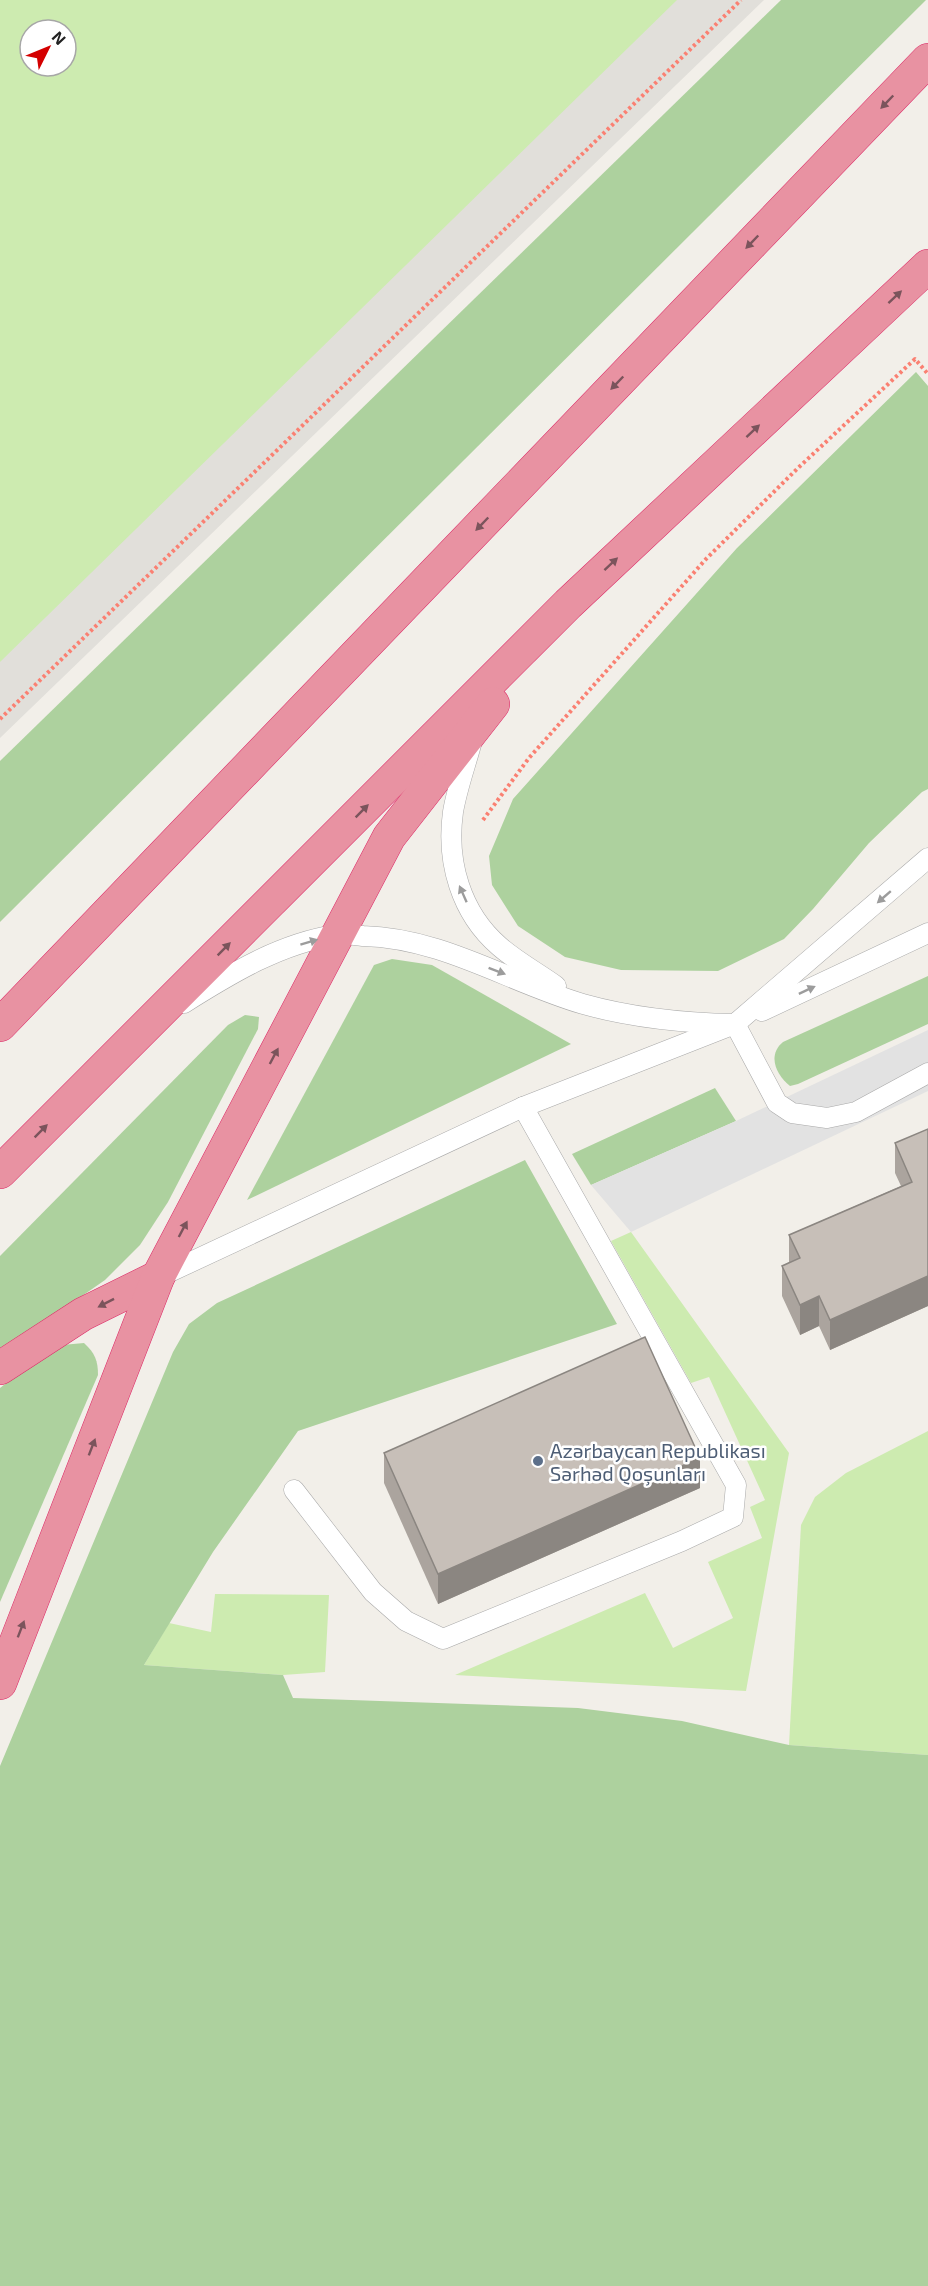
<svg xmlns="http://www.w3.org/2000/svg" width="928" height="2286" viewBox="0 0 928 2286" font-family="'Exo 2',sans-serif">
	<rect width="100%" height="100%" fill="#f2efe9"/>
	<path fill="#e1dfda" fill-rule="evenodd" d="M0,0h764l-764,738zM30,30h36v36h-36z"/>
	<g fill="#cdebb0" fill-rule="evenodd">
		<path d="M0,0h677l-677,662zM30,30h36v36h-36z"/>
		<path d="M631,1232l158,221 -43,238 -291,-16 190,-82 28,55 60,-30 -25,-56 54,-24 -12,-31 15,-7 -56,-123 -18,6 -80,-142z"/>
		<path d="M928,1431v324l-139,-10 12,-220 14,-28 31,-24z"/>
		<path d="M215,1594l114,1 -4,77 -42,3 -139,-10 25,-42 42,9z"/>
	</g>
	<g fill="#add19e">
		<path d="M781,0h145l-926,922v-161z"/>
		<path d="M916,372l12,14v403l-6,3 -53,51 -56,66 -29,30 -66,32 -97,-1 -56,-13 -47,-31 -26,-41 -3,-29 24,-57 224,-251z"/>
		<path d="M392,959l40,6 139,79 -324,156 127,-235z"/>
		<path d="M928,976v48l-130,60 -8,2c-14,-11 -23,-31 -7,-44z"/>
		<path d="M245,1015l14,2 -1,12 -90,173 -28,43 -35,35 -105,73v-97l228,-231z"/>
		<path d="M715,1088l21,33 -145,64 -19,-31z"/>
		<path d="M525,1160l92,164 -319,107 -85,121 -69,113 139,10 10,23 285,10 104,13 107,24 139,10v531h-928v-520l173,-414 16,-28 28,-21z"/>
		<path d="M84,1343c11,10 14,18 14,32l-98,227v-214l45,-35 17,-8z"/>
	</g>
	<path fill="#e2e2e2" d="M928,1030v61l-297,141 -40,-47 145,-64z"/>
	<g fill="none" stroke-linecap="round" stroke-linejoin="round">
		<g stroke="#a9a9a9" stroke-width="21">
			<g id="lane">
				<path d="M472,741c-6,23 -15,47 -19,71 -7,50 8,101 46,134 17,15 39,27 57,40"/>
				<path d="M184,1003c46,-29 97,-60 152,-68 8,-1 18,0 27,1 80,2 145,46 220,68 50,14 100,19 152,20l193,-166"/>
				<path d="M762,1011l166,-78"/>
				<path d="M735,1024l42,79 15,10 35,5 29,-6 72,-39"/>
				<path d="M161,1276l362,-169 204,-80"/>
				<path d="M294,1490l79,102 33,29 37,18 239,-98 51,-24 3,-32 -213,-378"/>
			</g>
		</g>
		<g stroke="#dc2a67" stroke-width="34">
			<g id="highway">
				<path d="M0,1025l928,-965"/>
				<path d="M0,1172l568,-568 360,-338"/>
				<path d="M0,1368l83,-54 75,-37"/>
				<path d="M0,1683l158,-406 231,-440 104,-133"/>
			</g>
		</g>
		<g stroke="#fa8072" stroke-width="4" stroke-dasharray="3 3" stroke-linecap="butt">
			<path d="M0,719l741,-719"/>
			<path d="M483,820l46,-62 177,-199 92,-91 117,-109 13,15"/>
		</g>
		<use href="#lane" stroke="#fff" stroke-width="20"/>
		<use href="#highway" stroke="#e892a2" stroke-width="33"/>
	</g>
	<g fill="#aba49e">
		<path d="M928,1129v177l-98,44 -11,-24 -19,9 -18,-39v-30l7,-4v-27l112,-49 -6,-13v-30z"/>
		<path d="M384,1453l316,35 -262,116 -54,-121z"/>
	</g>
	<g fill="#8b8681">
		<path d="M928,1276v30l-98,44v-30z"/>
		<path d="M819,1296v30l-19,9v-30z"/>
		<path d="M700,1458v30l-262,116v-30z"/>
	</g>
	<g fill="#c7bfb8" stroke="#8b8681" stroke-width="1.5">
		<path d="M928,1129v147l-98,44 -11,-24 -19,9 -18,-39 18,-8 -11,-23 123,-53 -17,-39z"/>
		<path d="M645,1337l55,121 -262,116 -54,-121z"/>
	</g>
	<defs><path id="oneway-solid" d="M-6-.8H1V-3.2L6.5 0L1 3.2V.8H-6Z" transform="scale(1.5)"/></defs>
	<g fill="#7b545c">
		<use href="#oneway-solid" transform="translate(887 102) rotate(134)"/>
		<use href="#oneway-solid" transform="translate(752 242) rotate(134)"/>
		<use href="#oneway-solid" transform="translate(895 297) rotate(-43)"/>
		<use href="#oneway-solid" transform="translate(617 383) rotate(134)"/>
		<use href="#oneway-solid" transform="translate(753 431) rotate(-43)"/>
		<use href="#oneway-solid" transform="translate(482 524) rotate(134)"/>
		<use href="#oneway-solid" transform="translate(611 564) rotate(-43)"/>
		<use href="#oneway-solid" transform="translate(362 811) rotate(-45)"/>
		<use href="#oneway-solid" transform="translate(224 949) rotate(-45)"/>
		<use href="#oneway-solid" transform="translate(274 1056) rotate(-62)"/>
		<use href="#oneway-solid" transform="translate(41 1131) rotate(-45)"/>
		<use href="#oneway-solid" transform="translate(183 1229) rotate(-62)"/>
		<use href="#oneway-solid" transform="translate(106 1303) rotate(153)"/>
		<use href="#oneway-solid" transform="translate(92 1447) rotate(-69)"/>
		<use href="#oneway-solid" transform="translate(21 1629) rotate(-69)"/>
	</g>
	<g fill="#9c9c9c">
		<use href="#oneway-solid" transform="translate(463 894) rotate(-114)"/>
		<use href="#oneway-solid" transform="translate(884 897) rotate(139)"/>
		<use href="#oneway-solid" transform="translate(309 942) rotate(-17)"/>
		<use href="#oneway-solid" transform="translate(497 971) rotate(21)"/>
		<use href="#oneway-solid" transform="translate(807 990) rotate(-25)"/>
	</g>
	<circle fill="#5c6f8a" stroke="#fff" stroke-width="2" cx="538" cy="1461" r="6"/>
	<g text-anchor="middle" dominant-baseline="central" stroke-width="5" stroke-linejoin="round" paint-order="stroke">
		<g font-size="20" fill="#4e5e75" stroke="#fff" text-anchor="start">
			<text x="550" y="1450">Azərbaycan Republikası<tspan x="550" dy="23">Sərhəd Qoşunları</tspan></text>
		</g>
	</g>
	<g transform="translate(48 48) rotate(47)"><circle r="28" fill="#ffffff" stroke="#a7a7a7" stroke-width="1.5"/>
	<path d="M0-4.5L10 22L0 15L-10 22Z" fill="#d40000"/>
	<text y="-9" font-size="16" font-weight="bold" text-anchor="middle" fill="#222222">N</text>
	</g>
</svg>
